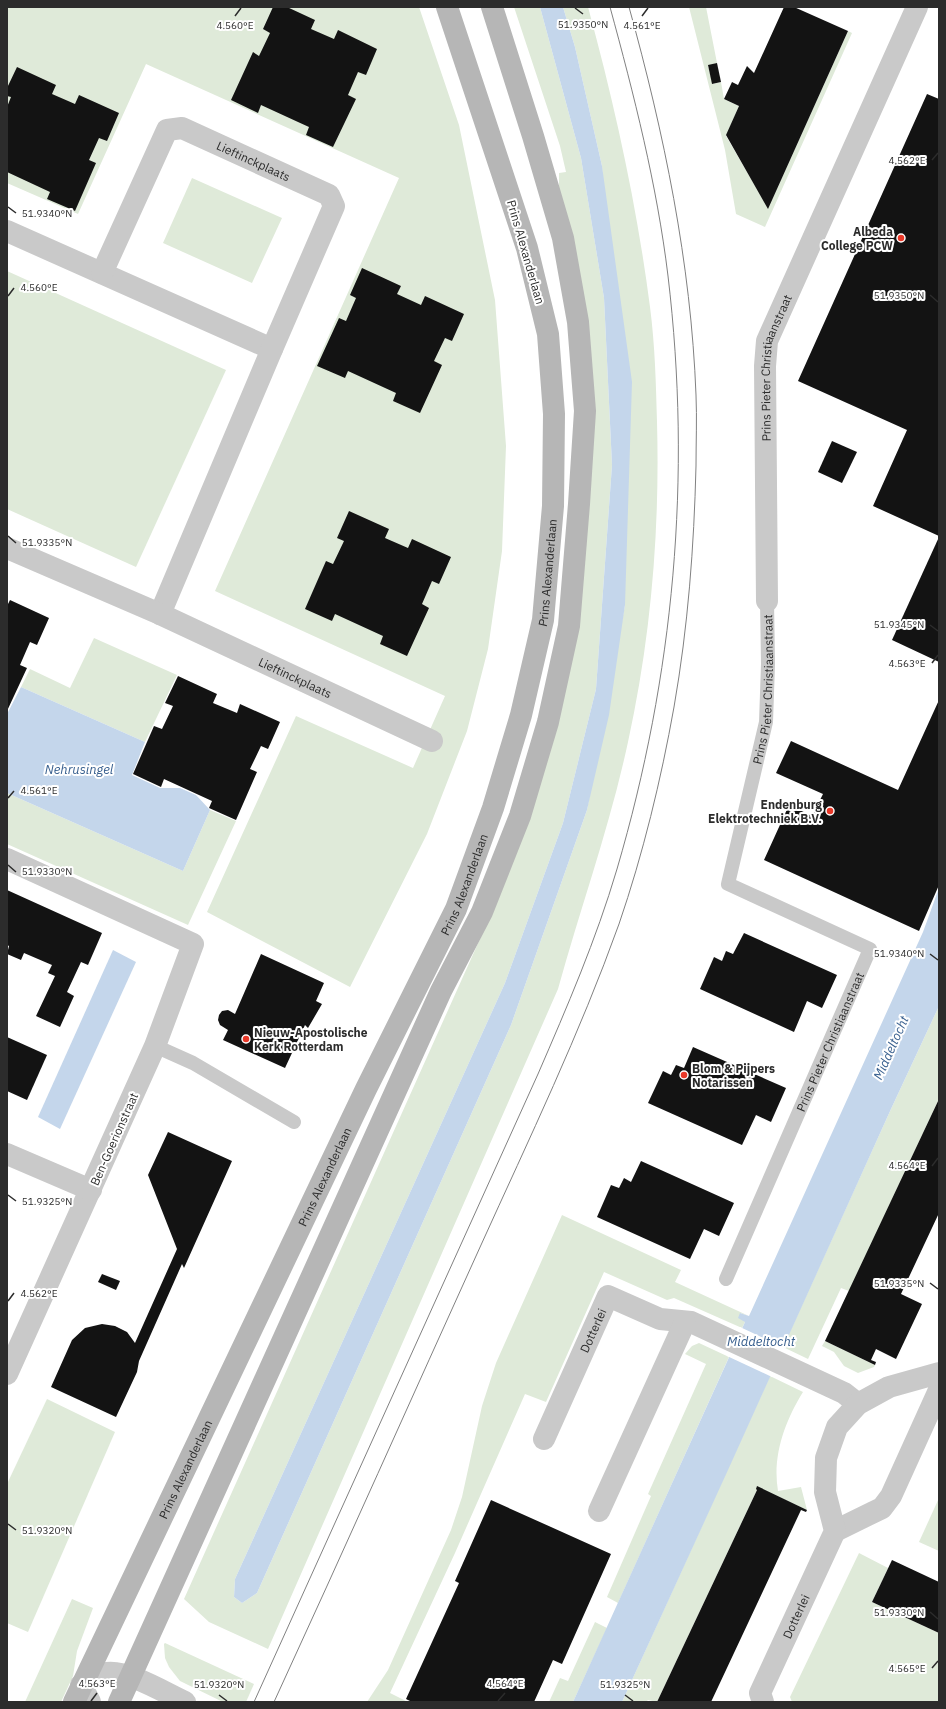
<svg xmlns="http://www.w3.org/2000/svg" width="946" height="1709" viewBox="0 0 946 1709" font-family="'IBM Plex Sans',sans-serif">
	<rect width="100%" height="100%" fill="#fff"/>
	<g fill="#dfead9">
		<path d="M7,7h412l40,118 36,175 11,146 -4,105 -14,98 -21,82 -40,103 -77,153 -143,-75 89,-196 117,52 32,-72 -230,-105 184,-413 -253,-114 -68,150 -71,-31z"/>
		<path d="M514,7h26l41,151 23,140 8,167 -16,224 -33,134 -58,160 -270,596 -1,18 8,6 15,-10 254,-568 76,-215 38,-205 -23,-439 -27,-119 -12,-40h25c27,99 49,199 62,300 5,38 6,77 7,115 3,108 -6,215 -29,320 -18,84 -47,164 -70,247l-290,660 -59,-27 -25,-23 317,-707 85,-374 -27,-314v-31l7,-1 -6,-26z"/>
		<path d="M689,7h17l11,56 -9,3 5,18 8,-2 3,17 15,7 -13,30 42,72 80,-177 4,2 -87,194 -29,-13 -11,-64z"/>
		<path d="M192,178l90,40 -30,65 -89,-40z"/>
		<path d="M7,271l219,99 -90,197 -129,-58z"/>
		<path d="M94,638l83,37 -32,67 -124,-55 9,-18 40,19z"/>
		<path d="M7,793l176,78 27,-61 26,11 -48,104 -181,-81z"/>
		<path d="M939,1006v93l-90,192 -8,-3 -33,71 -25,-12 108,-238z"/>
		<path d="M562,1215l119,55 -6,12 74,34 -9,-3 5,9 -3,6 -68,-30 -7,2 -63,-28 -58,130 -21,-8 -70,159 -65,140 18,9h-41l21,-32 63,-140 11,-33 20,-91 14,-43z"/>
		<path d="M825,1341l50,24 -1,2 -16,6 -14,-7 -10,-14 -12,-6z"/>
		<path d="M699,1343l30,14 -111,246 -11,-6 44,-101 -3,-2 58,-130 -21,-10 7,-8z"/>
		<path d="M770,1376l33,16c-18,29 -31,64 -25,99l23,-4 6,23 -50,-23v3l-100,212 -9,-2 -2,2h-24z"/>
		<path d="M47,1399l68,33 -87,200 -21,-9v-139z"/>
		<path d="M939,1498v53l-20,-9z"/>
		<path d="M859,1553l29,15 -16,34 67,31v69h-147l-2,-5z"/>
		<path d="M72,1599l21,9 -16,43 -4,25 -12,26h-36z"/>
		<path d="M595,1622l12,6 -34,74h-24l11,-24 8,3z"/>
		<path d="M165,1643l89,41 -8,18h-23l-43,-21 -11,-14 -4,-9 -1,-14z"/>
	</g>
	<g fill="#c4d6eb">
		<path d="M540,7h23l12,40 27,119 30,216 -7,223 -16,110 -22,95 -76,215 -254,568 -15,10 -8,-6 1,-18 270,-596 58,-160 33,-134 16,-224 -8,-167 -23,-140z"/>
		<path d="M21,687l124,55 -13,33 28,13h20l16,7 14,15 -27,61 -176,-78v-79z"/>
		<path d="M939,888v118l-48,103 -163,361 -106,232h-49l172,-380 -7,-4 2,-5 9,3 174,-384z"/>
		<path d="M113,950l23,12 -76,167 -22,-12z"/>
	</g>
	<path fill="#fff" d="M740,1327l45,21 -13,29 -45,-21z"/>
	<g fill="#131313">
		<path d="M273,7h14l28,13 -4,9 23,10 4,-9 39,19 -11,26 -8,-3 -10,23 8,4 -23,48 -27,-12 3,-8 -11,-5 -37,-17 -3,8 -27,-13 22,-48 6,4 11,-23 -7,-4z"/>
		<path d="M784,7h10l54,24 -80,178 -42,-74 13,-29 -15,-7 8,-17 6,3 9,-19 7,7z"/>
		<path d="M717,63l4,19 -9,2 -4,-19z"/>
		<path d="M17,67l39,18 -4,9 23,10 4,-9 40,18 -12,28 -8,-3 -10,22 7,3 -21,48 -28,-12 3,-7 -43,-20v-65l4,-10 -4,-1v-8z"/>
		<path d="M927,94l12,5v437l-66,-30 34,-76 -109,-49z"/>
		<path d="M362,268l39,18 -4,8 24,11 4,-9 39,18 -12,27 -7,-3 -11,23 8,4 -22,48 -27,-12 3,-8 -48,-22 -3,7 -28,-12 22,-48 7,3 10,-23 -6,-3z"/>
		<path d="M832,441l25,11 -15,31 -24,-11z"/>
		<path d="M349,511l40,18 -4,9 23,10 4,-9 39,18 -12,27 -7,-3 -10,23 7,4 -22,48 -27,-12 3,-8 -48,-22 -3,7 -27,-12 21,-48 7,3 11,-23 -7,-3z"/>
		<path d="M939,537v125l-47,-22z"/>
		<path d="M10,600l39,18 -12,27 -7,-3 -10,23 7,3 -20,43v-105z"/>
		<path d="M178,676l39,18 -4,9 24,10 3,-9 40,18 -12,27 -7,-3 -11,23 7,3 -21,48 -27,-12 3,-7 -48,-22 -3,8 -28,-13 21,-48 8,3 11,-23 -8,-3z"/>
		<path d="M939,700v185l-20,46 -155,-71 25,-55 23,11 11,-22 -47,-21 15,-32 107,49z"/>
		<path d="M7,890l95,43 -14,32 -7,-3 -14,30 7,4 -14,31 -24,-11 19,-40 -7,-3 4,-8 -28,-12 -3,7 -14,-6 2,-8 -2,-1z"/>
		<path d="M744,933l93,42 -15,33 -15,-7 -13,31 -94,-43 14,-32 8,4 4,-10 7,3z"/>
		<path d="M261,954l63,29 -8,18 6,3 -14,24 -3,-3 -20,43 -62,-28 5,-10 -8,-5 -2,-5 1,-5 3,-4 6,-1 7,4z"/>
		<path d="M7,1037l40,18 -20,45 -20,-9z"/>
		<path d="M693,1047l93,41 -15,34 -15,-7 -14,30 -94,-42 15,-32 8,4 5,-10 8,3z"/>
		<path d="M939,1099v114l-38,81 21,10 -26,55 -20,-10 -5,11 5,2 -1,3 -50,-24z"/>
		<path d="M168,1132l64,29 -48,107 -2,-4 -43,97 -2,11 -21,45 -65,-30 21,-47 13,-12 17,-4 13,2 12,6 8,11 42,-94 -29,-74z"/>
		<path d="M641,1161l93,42 -15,33 -15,-7 -14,30 -93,-42 14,-32 8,3 5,-10 7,4z"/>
		<path d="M102,1274l18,7 -4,9 -18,-8z"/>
		<path d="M757,1486l50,24 -1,2 -5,-2 -90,192h-54l100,-212 -1,-1z"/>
		<path d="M491,1500l120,54 -49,110 -9,-4 -19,42h-122l-6,-3 53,-116 -4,-2z"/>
		<path d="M892,1560l47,22v51l-67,-31z"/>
	</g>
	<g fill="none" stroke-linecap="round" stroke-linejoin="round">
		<g stroke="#c9c9c9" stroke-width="14">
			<path d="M155,1046l38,17 101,59"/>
			<path id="s1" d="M726,1279l144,-330 -142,-65 38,-162 2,-58 -1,-63"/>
		</g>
		<g stroke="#c9c9c9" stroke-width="22">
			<path d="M7,231l265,118"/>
			<path id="s2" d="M102,273l65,-143 15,-2 147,67 5,11 -62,143 -112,265"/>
			<path id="s3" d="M7,548l153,66 272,127"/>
			<path id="s4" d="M767,601l-2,-235 2,-25 150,-334"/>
			<path d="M7,859l186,85 -38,102 -148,328"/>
			<path d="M7,1154l84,36"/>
			<path id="s5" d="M544,1439l64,-143 52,23 31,3 153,71 14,11"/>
			<path d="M599,1511l86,-189"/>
			<path d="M835,1531l47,-23 9,-12 48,-106"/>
			<path id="s6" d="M763,1702l-3,-9 75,-162 -10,-39 1,-34 11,-31 21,-23 31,-17 50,-14"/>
		</g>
		<path stroke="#c9c9c9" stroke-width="22" d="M90,1702l-9,-17c9,-6 16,-10 26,-12 21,-3 58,20 78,29"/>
		<g stroke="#b6b6b6" stroke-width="22">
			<path id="s7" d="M74,1702l292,-613 90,-180 37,-101 28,-93 22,-95 10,-114 1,-92 -6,-80 -21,-86 -80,-241"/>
			<path d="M119,1702l322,-711 41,-79 38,-96 28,-94 21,-96 10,-122 6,-93 -7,-89 -15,-84 -30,-102 -41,-129"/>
		</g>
		<g stroke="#818181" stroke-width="1">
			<path d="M254,1702l284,-628c29,-67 58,-134 79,-205 57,-194 75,-392 51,-593 -11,-91 -34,-181 -58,-269"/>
			<path d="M274,1702c70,-152 138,-305 207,-457 48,-106 99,-212 138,-321 24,-70 42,-144 55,-217 14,-80 20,-160 22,-241 0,-24 1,-48 0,-71 -5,-132 -32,-262 -67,-388"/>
		</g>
	</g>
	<path fill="none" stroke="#2c2c2c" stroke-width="1.5" d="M575,8l8,6M235,16l6,-8M642,16l6,-8M932,160l6,-7M8,207l8,6M930,295l8,7M8,296l6,-8M8,536l8,7M930,625l8,6M932,663l6,-8M8,798l6,-7M8,865l8,7M930,954l8,6M932,1166l6,-8M8,1195l8,6M930,1283l8,6M8,1301l6,-8M8,1524l8,6M930,1612l8,7M932,1668l6,-7M219,1695l8,6M625,1695l8,6M91,1701l6,-8M498,1701l7,-8"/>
	<g fill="#e93828" stroke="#fff" stroke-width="1.5">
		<circle cx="901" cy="238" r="4"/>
		<circle cx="830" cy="811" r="4"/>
		<circle cx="246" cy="1039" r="4"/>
		<circle cx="684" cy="1075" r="4"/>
	</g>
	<g text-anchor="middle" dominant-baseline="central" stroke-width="4" stroke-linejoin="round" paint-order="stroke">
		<g font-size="12" fill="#2c2c2c" stroke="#fff">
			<text stroke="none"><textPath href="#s2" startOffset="251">Lieftinckplaats</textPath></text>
			<text transform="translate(526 252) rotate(74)">Prins Alexanderlaan</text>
			<text stroke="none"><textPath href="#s4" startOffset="235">Prins Pieter Christiaanstraat</textPath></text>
			<text stroke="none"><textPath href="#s7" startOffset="1230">Prins Alexanderlaan</textPath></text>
			<text stroke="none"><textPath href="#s3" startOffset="316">Lieftinckplaats</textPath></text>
			<text stroke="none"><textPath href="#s1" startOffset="715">Prins Pieter Christiaanstraat</textPath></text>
			<text stroke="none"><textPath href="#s7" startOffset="906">Prins Alexanderlaan</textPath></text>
			<text stroke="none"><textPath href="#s1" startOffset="259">Prins Pieter Christiaanstraat</textPath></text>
			<text transform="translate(114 1139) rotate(-66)">Ben-Goerionstraat</text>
			<text stroke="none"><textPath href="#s7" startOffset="582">Prins Alexanderlaan</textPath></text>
			<text stroke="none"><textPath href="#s5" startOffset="119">Dotterlei</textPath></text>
			<text stroke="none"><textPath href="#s7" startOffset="258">Prins Alexanderlaan</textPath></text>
			<text stroke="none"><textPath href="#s6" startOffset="94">Dotterlei</textPath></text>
		</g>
		<g font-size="12" font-weight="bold" fill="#2c2c2c" stroke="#fff" text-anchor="end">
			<text x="893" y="231">Albeda<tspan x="893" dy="14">College PCW</tspan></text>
			<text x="822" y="804">Endenburg<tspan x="822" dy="14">Elektrotechniek B.V.</tspan></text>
			<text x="254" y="1032" text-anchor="start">Nieuw-Apostolische<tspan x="254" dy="14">Kerk Rotterdam</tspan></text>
			<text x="692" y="1068" text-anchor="start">Blom &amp; Pijpers<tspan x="692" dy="14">Notarissen</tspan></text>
		</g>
		<g font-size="13" font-style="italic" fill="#39608f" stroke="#fff">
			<text x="79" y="769">Nehrusingel</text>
			<text transform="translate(891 1048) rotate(-66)">Middeltocht</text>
			<text x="761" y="1341">Middeltocht</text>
		</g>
	</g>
	<g font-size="10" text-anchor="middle" fill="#2c2c2c" stroke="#fff" stroke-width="4" stroke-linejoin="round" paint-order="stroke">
		<text x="583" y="28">51.9350°N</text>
		<text x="642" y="29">4.561°E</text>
		<text x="235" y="29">4.560°E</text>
		<text x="907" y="164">4.562°E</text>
		<text x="47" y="217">51.9340°N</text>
		<text x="39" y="291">4.560°E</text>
		<text x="899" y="299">51.9350°N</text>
		<text x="47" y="546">51.9335°N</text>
		<text x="899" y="628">51.9345°N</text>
		<text x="907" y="667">4.563°E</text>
		<text x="39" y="794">4.561°E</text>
		<text x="47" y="875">51.9330°N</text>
		<text x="899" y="957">51.9340°N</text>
		<text x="907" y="1169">4.564°E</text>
		<text x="47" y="1205">51.9325°N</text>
		<text x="899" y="1287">51.9335°N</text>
		<text x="39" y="1297">4.562°E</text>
		<text x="47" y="1534">51.9320°N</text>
		<text x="899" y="1616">51.9330°N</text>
		<text x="907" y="1672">4.565°E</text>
		<text x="97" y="1687">4.563°E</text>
		<text x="505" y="1687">4.564°E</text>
		<text x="219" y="1688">51.9320°N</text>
		<text x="625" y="1688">51.9325°N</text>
	</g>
	<rect width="946" height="1709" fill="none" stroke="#2c2c2c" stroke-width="16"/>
</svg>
